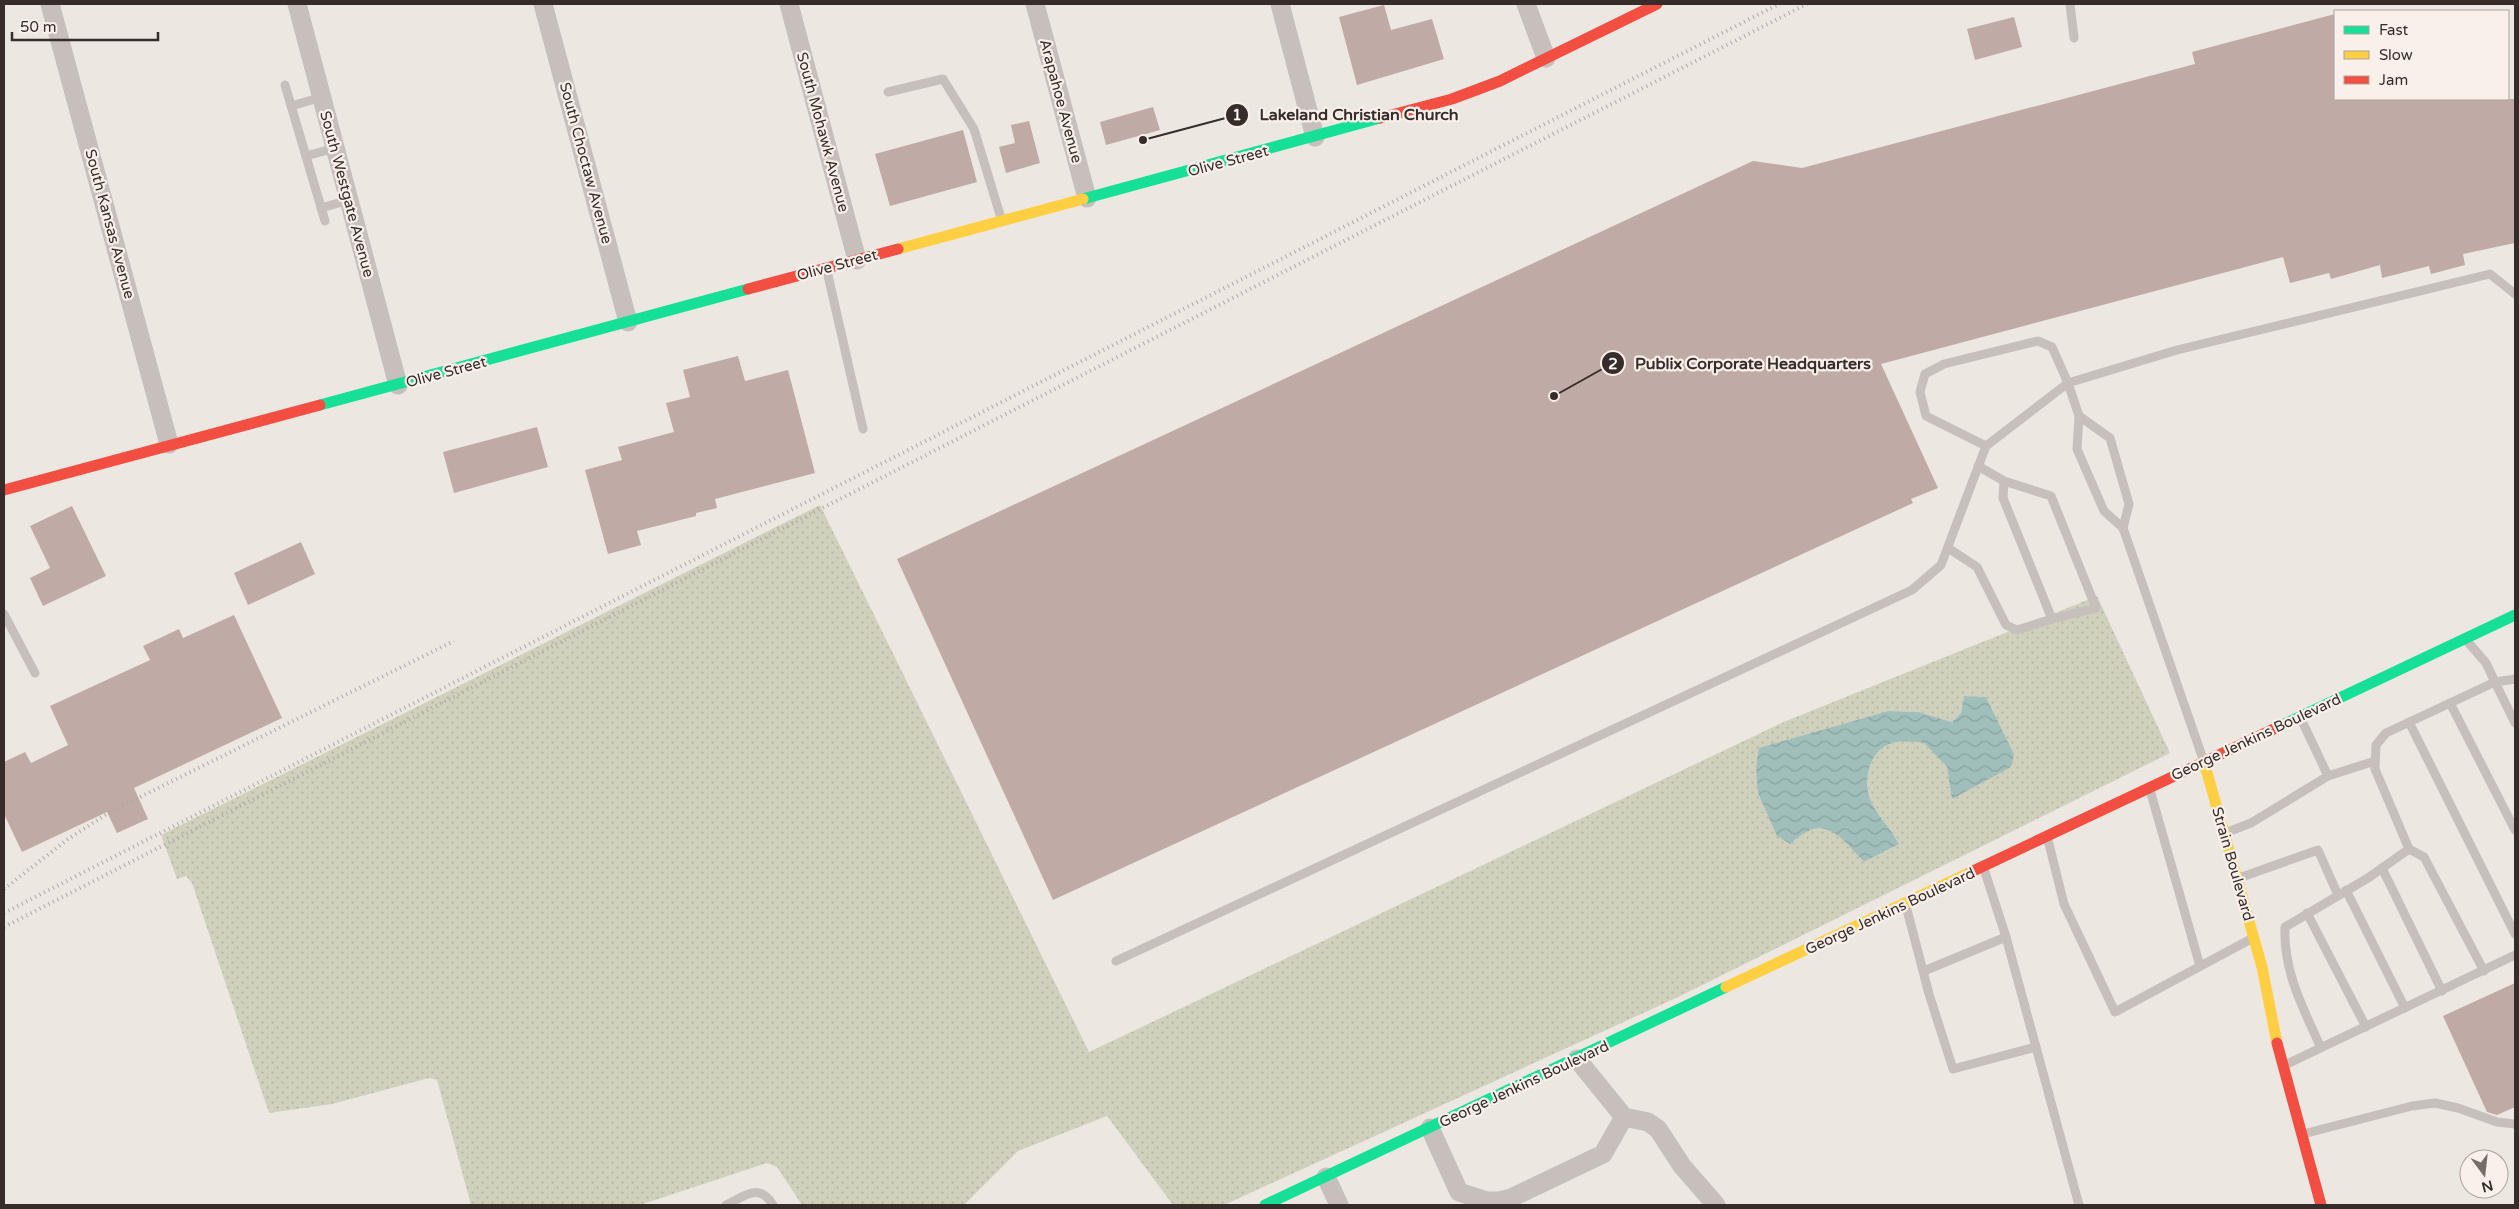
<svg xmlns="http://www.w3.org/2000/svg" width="2519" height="1209" viewBox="0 0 2519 1209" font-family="'Varela Round',sans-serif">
	<defs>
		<pattern id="green-dots" width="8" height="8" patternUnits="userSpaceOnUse" patternTransform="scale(1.25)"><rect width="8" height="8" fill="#d0d1bd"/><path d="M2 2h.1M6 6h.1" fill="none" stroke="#b3b4a3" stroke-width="1.8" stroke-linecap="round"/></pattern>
		<pattern id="water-waves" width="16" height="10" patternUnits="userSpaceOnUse" patternTransform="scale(1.25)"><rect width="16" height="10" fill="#a0beba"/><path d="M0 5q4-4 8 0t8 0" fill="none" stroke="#8aa3a0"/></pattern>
	</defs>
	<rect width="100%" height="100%" fill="#ede7e2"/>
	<path fill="url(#green-dots)" fill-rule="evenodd" d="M820,505l269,547 697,-331 311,-125 73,157 -494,245 -452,207h-51l-66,-89 -89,35 -54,54h-162l-25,-38 -10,-4 -127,42h-169l-34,-125 -8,-2 -97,26 -63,9 -77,-230 -6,-7 -9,3 -16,-44zM1964,696l22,1 28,57 -67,13 -23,-24c-10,-1 -21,-3 -31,0 -24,6 -31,38 -22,58 7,17 21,27 28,43l-35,18c-22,-24 -30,-43 -64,-28l89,-123 29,1 34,10 9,-9z"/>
	<path fill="url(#water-waves)" d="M1964,696l22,1 28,57 -3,13 -59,32 -5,-32 -23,-24c-10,-1 -21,-3 -31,0 -24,6 -31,38 -22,58 7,16 20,27 28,43l-35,18c-25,-27 -40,-50 -74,-18l-13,-8 -19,-43 -2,-25 3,-20 130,-37 29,1 34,10 9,-9z"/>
	<g fill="#bfaaa5">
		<path d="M1384,5l7,25 41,-11 12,40 -87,26 -18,-68z"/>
		<path d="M2335,14v85h180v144l-52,11 2,11 -34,9 -2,-8 -47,12 -2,-13 -49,14 -2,-6 -39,10 -7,-26 -402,107 57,124 -27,11 2,4 -860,397 -156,-341 856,-398 49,7 393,-104 -3,-12z"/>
		<path d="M2014,17l8,30 -47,13 -8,-31z"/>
		<path d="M1153,107l7,23 -54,15 -6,-23z"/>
		<path d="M1029,121l11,42 -34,10 -7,-26 16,-4 -4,-18z"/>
		<path d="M963,130l14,52 -87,24 -15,-52z"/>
		<path d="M738,356l7,25 43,-11 27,103 -100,26 2,9 -21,5v3l-59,15 4,14 -33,9 -23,-84 37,-10 -4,-13 56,-15 -8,-29 24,-6 -7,-27z"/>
		<path d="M537,427l11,40 -94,26 -11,-41z"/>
		<path d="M72,506l34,70 -63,30 -13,-28 20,-10 -20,-42z"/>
		<path d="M301,542l14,32 -67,31 -14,-32z"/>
		<path d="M234,615l48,103 -148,70 14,31 -31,14 -10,-21 -85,40 -18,-38v-52l21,-10 6,11 37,-18 -18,-39 100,-46 -7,-14 36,-17 4,9z"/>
		<path d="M2515,983v124l-18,8 -10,-3 -44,-96z"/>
	</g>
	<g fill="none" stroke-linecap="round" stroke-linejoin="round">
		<g stroke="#c6bfbb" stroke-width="9">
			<path d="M2070,4l4,34"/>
			<path d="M285,85l40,136"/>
			<path d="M888,92l55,-13 31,50 27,89"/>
			<path d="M291,106l31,-9"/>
			<path d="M306,156l29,-8"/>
			<path d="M321,208l28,-8"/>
			<path d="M827,271l36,158"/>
			<path d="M2079,416l31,22 19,66 -6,24"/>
			<path d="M1986,446l-60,-30 -6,-24 5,-18 19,-10 94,-23 14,6 16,36 11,33 -2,33 27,62 19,17 80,231"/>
			<path d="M1978,466l26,15 47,15 45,112 -44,11 -49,-121 1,-17"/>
			<path d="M1948,548l29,19 29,58 11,5 35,-11"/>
			<path d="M4,614l31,59"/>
			<path d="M2467,641l19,22 9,19 20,-3"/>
			<path d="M2450,703l65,127"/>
			<path d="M2301,719l27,57 47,-15"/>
			<path d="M2409,722l106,212"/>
			<path d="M2150,790l50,176"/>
			<path d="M2225,833l26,-10 77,-47"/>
			<path d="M2048,840l16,64 51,108 136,-73"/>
			<path d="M2409,849l15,8 60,114"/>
			<path d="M2382,868l60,123"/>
			<path d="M1984,869l22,68 73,268"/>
			<path d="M2239,878l79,-28 20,45"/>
			<path d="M2346,890l59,118"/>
			<path d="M1906,906l23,88 24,75 83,-22"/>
			<path d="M2307,913l59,114"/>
			<path d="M1116,961l796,-371 29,-25 45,-119 82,-63 109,-33 313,-76 25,20"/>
			<path d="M1924,971l82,-34"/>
			<path d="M2321,1048c-18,-40 -38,-77 -36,-121l83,-49 41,-29 -34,-80 1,-24 10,-12 109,-51 20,41"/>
			<path d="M2285,1065l230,-110"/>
			<path d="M2303,1134l109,-28 23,-3 23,5 39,14 18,2"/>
			<path d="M726,1205c19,-9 33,-23 47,0"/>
		</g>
		<g stroke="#c6bfbb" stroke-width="19">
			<path d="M50,4l119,440"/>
			<path d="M297,4l101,381"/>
			<path d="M543,4l85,318"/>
			<path d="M789,4l68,256"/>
			<path d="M1035,4l52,194"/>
			<path d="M1280,4l35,133"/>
			<path d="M1526,4l20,54"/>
			<path d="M1577,1059l47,58 24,5 10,7 24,37 34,39"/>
			<path d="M1430,1128l29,64 28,9h12l12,-3 92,-44 21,-37"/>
			<path d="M1326,1177l13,28"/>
		</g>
		<g stroke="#16e098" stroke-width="11">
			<path d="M1083,199l297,-81"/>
			<path d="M320,405l428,-116"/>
			<path d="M2276,728l239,-113"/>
			<path d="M1265,1205l461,-218"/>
		</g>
		<g stroke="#ffcf43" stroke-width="11">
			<path d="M898,249l185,-50"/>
			<path d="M2204,762l58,205 15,76"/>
			<path d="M1726,987l245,-115"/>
		</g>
		<g stroke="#f24e42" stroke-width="11">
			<path d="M1380,118l72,-19 48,-18 157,-77"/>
			<path d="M748,289l150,-40"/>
			<path d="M4,490l316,-85"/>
			<path d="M1971,872l305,-144"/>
			<path d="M2277,1043l44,162"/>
		</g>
		<g stroke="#aea8a5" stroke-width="4" stroke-dasharray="1 4" stroke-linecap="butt">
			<path d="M4,889l64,-50 42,-27 344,-171"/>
			<path d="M4,913l1775,-909"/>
			<path d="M4,927l1803,-923"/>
		</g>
	</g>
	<g text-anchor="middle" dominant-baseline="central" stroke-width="4.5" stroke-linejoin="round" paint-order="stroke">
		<g font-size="15" fill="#362c2a" stroke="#f9f0ea">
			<text transform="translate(1061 101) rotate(75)">Arapahoe Avenue</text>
			<text transform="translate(823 132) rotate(75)">South Mohawk Avenue</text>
			<text transform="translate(1228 161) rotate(-15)">Olive Street</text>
			<text transform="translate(586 163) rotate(75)">South Choctaw Avenue</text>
			<text transform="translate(347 194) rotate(75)">South Westgate Avenue</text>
			<text transform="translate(110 224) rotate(75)">South Kansas Avenue</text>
			<text transform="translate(837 265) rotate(-15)">Olive Street</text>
			<text transform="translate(446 372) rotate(-15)">Olive Street</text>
			<text transform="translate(2256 737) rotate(-25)">George Jenkins Boulevard</text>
			<text transform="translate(2233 864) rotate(74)">Strain Boulevard</text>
			<text transform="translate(1890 911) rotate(-25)">George Jenkins Boulevard</text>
			<text transform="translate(1524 1084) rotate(-25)">George Jenkins Boulevard</text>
		</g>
	</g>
	<path fill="none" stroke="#362c2a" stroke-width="2" d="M1143 140L1237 115M1554 396L1613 363"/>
	<g fill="#362c2a" stroke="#f9f0ea" stroke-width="2">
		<circle cx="1143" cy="140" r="5"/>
		<circle cx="1554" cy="396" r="5"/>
		<circle cx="1237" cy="115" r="12"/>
		<circle cx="1613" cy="363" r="12"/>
	</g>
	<g font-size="15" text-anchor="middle" font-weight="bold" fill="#fff">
		<text x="1237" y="120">1</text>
		<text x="1613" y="369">2</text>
	</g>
	<g font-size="16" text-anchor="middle" font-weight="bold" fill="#362c2a" stroke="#f9f0ea" stroke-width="4.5" stroke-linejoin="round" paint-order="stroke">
		<text x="1359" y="120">Lakeland Christian Church</text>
		<text x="1753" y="369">Publix Corporate Headquarters</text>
	</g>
	<rect width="2519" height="1209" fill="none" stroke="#362c2a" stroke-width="10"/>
	<rect x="2334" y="10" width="175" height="90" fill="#f9f0ea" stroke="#aba29d"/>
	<rect x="2344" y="26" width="25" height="8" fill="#16e098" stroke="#aba29d"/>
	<text x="2379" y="35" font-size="15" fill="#362c2a">Fast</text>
	<rect x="2344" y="51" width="25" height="8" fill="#ffcf43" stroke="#aba29d"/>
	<text x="2379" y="60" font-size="15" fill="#362c2a">Slow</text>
	<rect x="2344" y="76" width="25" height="8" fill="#f24e42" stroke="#aba29d"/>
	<text x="2379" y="85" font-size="15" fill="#362c2a">Jam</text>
	<g transform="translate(2484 1174) rotate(165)"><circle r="24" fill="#f9f0ea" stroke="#aba29d"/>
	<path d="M0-4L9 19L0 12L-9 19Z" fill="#766d6a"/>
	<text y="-8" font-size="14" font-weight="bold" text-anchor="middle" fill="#362c2a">N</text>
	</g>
	<path d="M12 32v8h146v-8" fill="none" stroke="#362c2a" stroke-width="2.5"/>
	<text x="20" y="32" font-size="15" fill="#362c2a" stroke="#f9f0ea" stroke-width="4" paint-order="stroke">50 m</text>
</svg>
